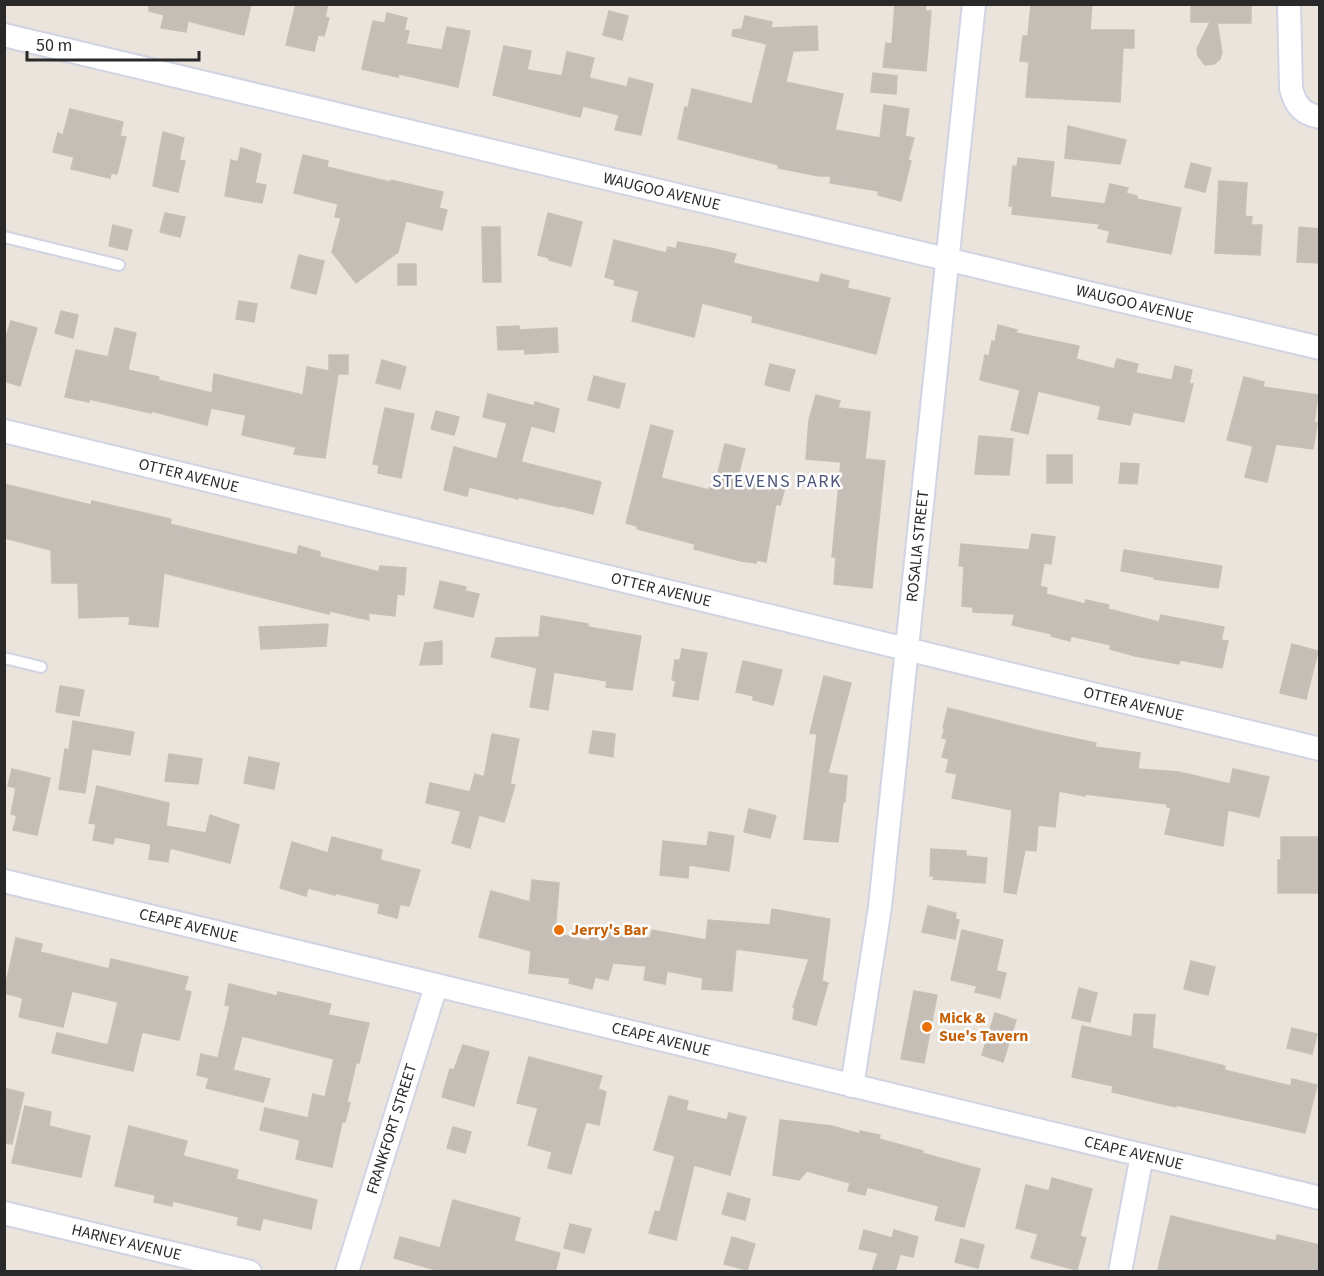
<svg xmlns="http://www.w3.org/2000/svg" width="1324" height="1276" viewBox="0 0 1324 1276" font-family="'Source Sans 3',sans-serif">
	<rect width="100%" height="100%" fill="#ebe4dc"/>
	<g fill="#c4beb7" stroke="#c7c0b5" stroke-width="1.5">
		<path d="M149,4h102l-7,31 -56,-14 -2,11 -25,-4 3,-13 -15,-4z"/>
		<path d="M296,4h32l-3,13 4,1 -5,18 -6,-1 -4,16 -28,-6z"/>
		<path d="M895,4h31l-1,7h6l-5,60 -43,-4 3,-24 6,1z"/>
		<path d="M1031,4h61l-2,26h44v18h-11l-3,54 -94,-5 3,-35 -9,-1 3,-25h5z"/>
		<path d="M1191,4h60v19h-34l5,29 -2,7 -6,5 -9,1 -7,-9 -1,-7 13,-27h-19z"/>
		<path d="M609,11l19,5 -6,24 -19,-5z"/>
		<path d="M387,13l20,5 -3,12 5,1 -3,13 36,6 5,-23 23,4 -12,56 -59,-13 -1,3 -36,-8 11,-48 12,2z"/>
		<path d="M745,16l27,6 -1,6 46,-2 1,24 -25,1 -7,31 57,12 -8,36 45,8 4,-33 25,4 -4,27 9,2 -6,22 3,1 -10,40 -23,-6 1,-4 -49,-8 1,-7h-12l-41,-8 1,-3 -101,-26 7,-32 3,1 4,-19 60,15 15,-60 -35,-8 1,-6 9,-1z"/>
		<path d="M504,46l27,5 -4,19 35,6 5,-24 27,6 -5,20 38,9 2,-9 24,6 -12,51 -26,-5 4,-15 -36,-9 -3,11 -87,-22z"/>
		<path d="M873,73l24,3 -1,18 -25,-2z"/>
		<path d="M70,109l53,13 -3,14 6,1 -9,37 -6,-1 -1,5 -39,-9 3,-12 -21,-5 5,-19 5,2z"/>
		<path d="M1068,126l58,14 -6,24 -55,-6z"/>
		<path d="M163,132l21,6 -5,22 6,1 -7,31 -25,-6z"/>
		<path d="M241,148l20,6 -6,29 11,2 -4,18 -37,-7 6,-36 7,2z"/>
		<path d="M303,155l25,6 -1,6 63,15 1,-2 52,12 -4,16 8,2 -5,20 -36,-9 -8,31 -42,31 -24,-31 9,-34 -6,-1 3,-13 -44,-11z"/>
		<path d="M1018,158l36,4 -4,35 55,7 5,-20 18,4 -2,5 11,3v3l44,9 -10,46 -64,-12 3,-11 -12,-3 2,-4 -88,-10 1,-8h-4l4,-40 4,1z"/>
		<path d="M1191,163l20,5 -6,24 -20,-5z"/>
		<path d="M1219,181l28,2 -2,33 7,1 -1,8h11l-2,30 -45,-2z"/>
		<path d="M165,213l20,4 -5,20 -20,-5z"/>
		<path d="M548,213l34,9 -11,44 -22,-6v-2l-11,-3z"/>
		<path d="M113,225l19,5 -5,20 -18,-4z"/>
		<path d="M482,227h18l1,55h-18z"/>
		<path d="M1299,227l21,2v34l-23,-1z"/>
		<path d="M614,240l52,13 2,-6 8,2 2,-7 37,7 21,5 -3,9 86,20 2,-9 28,7 -2,7 43,10 -14,56 -124,-32 1,-6 -51,-13 -8,34 -62,-16 7,-30 -25,-6 1,-5 -10,-3z"/>
		<path d="M299,255l25,6 -8,33 -25,-6z"/>
		<rect x="398" y="264" width="18" height="21"/>
		<path d="M239,301l18,3 -3,18 -18,-3z"/>
		<path d="M61,311l17,4 -5,23 -18,-5z"/>
		<path d="M11,321l26,7 -17,58 -16,-5v-38z"/>
		<path d="M998,325l19,5 -1,3 63,13 -3,13 38,10 3,-10 21,5 -2,9 36,7 3,-14 17,4 -3,14h4l-9,38 -51,-10 -3,13 -32,-6 3,-13 -63,-15 -10,43 -17,-4 9,-40 -40,-10 5,-25 4,1 3,-15 3,1z"/>
		<path d="M519,326v4l38,-2 1,24 -33,2v-5l-27,1 -1,-23z"/>
		<path d="M115,328l21,5 -8,37 31,7 -1,3 54,13 2,-19 89,21 4,-28 22,4v-16h19v19h-10l-13,84 -31,-4 2,-7 -54,-12 4,-20 -35,-7 -4,17 -56,-14v2l-62,-14v3l-24,-5 11,-47 32,7z"/>
		<path d="M382,360l24,7 -6,22 -24,-6z"/>
		<path d="M770,364l25,6 -6,21 -24,-6z"/>
		<path d="M594,376l31,8 -6,24 -31,-8z"/>
		<path d="M1244,377l20,5 -1,5 55,8 -4,27 3,1 -4,26 -37,-5 -9,38 -22,-5 8,-31 -26,-6z"/>
		<path d="M488,394l46,12 1,-4 24,7 -5,23 -23,-6 -10,36 80,20 -8,32 -32,-8 -1,1 -42,-10v2l-49,-12 -2,9 -23,-6 10,-43 43,12 10,-36 -24,-6z"/>
		<path d="M816,395l24,6 -2,7 32,4 -5,47 20,2 -13,127 -38,-4 2,-27h-4l9,-95 -35,-3 3,-39z"/>
		<path d="M385,408l29,6 -13,64 -23,-5 1,-8 -6,-1z"/>
		<path d="M436,411l23,6 -5,18 -23,-6z"/>
		<path d="M651,425l22,6 -12,47 48,12v-2l5,1 11,-45 20,5 -7,27 47,12 -5,17 -4,-1 -10,58 -9,-2 -1,3 -15,-2 -47,-12 1,-5 -58,-15v-3l-11,-3z"/>
		<path d="M979,436l34,3 -4,36 -34,-1z"/>
		<rect x="1047" y="455" width="25" height="28"/>
		<path d="M1121,463l18,1 -2,20 -18,-1z"/>
		<path d="M4,484l87,21 1,-4 79,18 -1,5 127,31 2,-9 21,6v5l59,15 1,-6 26,2 -2,27 -7,-1 -2,22 -27,-3 1,7 -39,-9 -1,3 -165,-41 -6,54 -29,-3 1,-8 -51,2 -1,-35h-26l-1,-33 -47,-12z"/>
		<path d="M1032,534l23,3 -4,27 -7,-1 -4,23 7,2 -1,6 39,10 1,-4 23,5 -1,4 51,13 2,-7 63,12 -3,13 7,1 -6,27 -42,-8 -1,4 -44,-8 -25,-7 1,-4 -40,-9 -1,5 -19,-5 1,-2 -40,-9 3,-11 -42,-2v-5l-11,-1 2,-40h-5l2,-22 68,6z"/>
		<path d="M1124,550l98,16 -4,22 -64,-9v-2l-33,-6z"/>
		<path d="M440,581l26,6 -1,4 14,3 -6,23 -39,-9z"/>
		<path d="M541,616l47,8v3l53,9 -9,54 -26,-3 1,-6 -53,-9 -6,38 -18,-3 7,-39 -46,-11 5,-19 43,-1z"/>
		<path d="M328,624l-2,22 -65,3 -2,-22z"/>
		<path d="M442,641v23l-22,1 5,-22z"/>
		<path d="M1292,644l26,7 -12,48 -26,-6z"/>
		<path d="M682,649l25,4 -9,47 -25,-4 3,-15 -4,-1 3,-20h5z"/>
		<path d="M743,661l39,9 -9,35 -20,-5v-4l-17,-4z"/>
		<path d="M824,676l27,7 -23,90 19,3 -2,26h-2l-5,40 -34,-3 13,-105 -7,-1z"/>
		<path d="M60,686l24,4 -5,26 -23,-4z"/>
		<path d="M948,708l92,23 56,12 -1,4 45,6 -2,16 41,3 51,12 3,-15 36,8 -10,40 -31,-7 -5,36 -58,-12 6,-26 -4,-1v-3l-82,-10v2l-26,-5 -4,36 -17,-2 -2,26 -11,-1 -9,44 -12,-2 8,-82 -60,-12 5,-24 -11,-2 3,-13 -7,-2 5,-18 -5,-1 3,-10h-2z"/>
		<path d="M73,721l61,11 -4,23 -38,-6 -7,44 -26,-4 6,-40 4,1z"/>
		<path d="M593,731l22,3 -2,23 -24,-4z"/>
		<path d="M492,734l27,5 -9,45 5,1 -11,37 -25,-7 -9,33 -18,-5 9,-32 -35,-8 4,-20 40,9 5,-18 9,3z"/>
		<path d="M169,754l33,5 -4,25 -33,-3z"/>
		<path d="M249,757l30,6 -5,26 -30,-6z"/>
		<path d="M12,769l38,9 -13,57 -24,-5 4,-14 -6,-2 5,-26 -8,-2z"/>
		<path d="M97,786l72,17 -3,23 40,7 4,-18 29,10 -9,38 -60,-15 -2,14 -19,-3 2,-15 -36,-7 -2,7 -20,-4 3,-16 -7,-1z"/>
		<path d="M749,809l27,7 -6,22 -26,-6z"/>
		<path d="M709,832l25,4 -5,35 -40,-6 -1,13 -28,-3 3,-34 44,5z"/>
		<path d="M332,837l50,13 -2,10 40,10 -11,36 -9,-2 -3,14 -19,-5 2,-9 -45,-11v2l-27,-7 -2,8 -26,-8 12,-46 36,11z"/>
		<path d="M1281,837h39v56h-42v-33h3z"/>
		<path d="M931,849l35,2v5l21,2 -2,25 -52,-4 1,-3h-4z"/>
		<path d="M532,880l27,3 -4,50 34,8 2,-11 8,2 1,-5 50,11 2,-8 54,10 2,-20 62,5 2,-16 58,10 -8,62 6,2 -12,42 -23,-6 2,-12h-2l16,-48 -73,-10 -4,42 -30,-2 1,-11 -36,-7 -2,13 -21,-4 2,-14 -33,-3 -5,17 -13,-3 -3,12 -23,-6 1,-5 -41,-5 2,-22 -52,-14 12,-46 39,11z"/>
		<path d="M928,906l28,7 -1,6 4,1 -4,19 -33,-7z"/>
		<path d="M962,930l41,10 -7,31 10,2 -6,25 -25,-6 2,-6 -26,-6z"/>
		<path d="M16,938l26,6 -2,8 69,17 2,-10 77,18 -4,13 7,2 -12,48 -37,-8 -9,39 -81,-18 5,-20 51,12 10,-43 -46,-11 -9,36 -44,-10 4,-19 -19,-5z"/>
		<path d="M1191,961l24,6 -7,28 -24,-6z"/>
		<path d="M229,984l48,12 1,-4 53,12 -3,11 41,8 -10,40h-3l-9,39 3,1 -5,19h-3l-10,45 -36,-8 4,-19 -40,-10 5,-22 43,10 5,-24 12,3 9,-38 -92,-23 -9,34 37,9 -7,23 -57,-14 3,-10 -12,-3 4,-21 17,4 12,-52 -5,-1z"/>
		<path d="M1079,988l18,5 -7,29 -18,-4z"/>
		<path d="M914,991l23,4 -13,68 -23,-4z"/>
		<path d="M995,1013l21,7 -13,42 -21,-7z"/>
		<path d="M1134,1014l21,1 -3,33 73,18 -1,4 67,16 1,-7 25,6 -12,48 -129,-28v2l-64,-15 1,-6 -41,-9 10,-51 50,11z"/>
		<path d="M1292,1028l25,6 -5,20 -25,-6z"/>
		<path d="M463,1045l26,7 -15,54 -32,-9 8,-28 4,1z"/>
		<path d="M529,1057l73,19 -4,13 8,3 -7,33 -13,-3 -15,52 -23,-6 4,-16 -24,-7 10,-37 -21,-5z"/>
		<path d="M4,1088l20,5 -12,51 -8,-1z"/>
		<path d="M669,1096l19,5 -2,9 41,10 2,-7 17,4 -16,58 -36,-10 -18,75 -27,-7 6,-22 5,1 15,-56 -21,-6z"/>
		<path d="M25,1106l26,6 -2,14 41,10 -9,41 -69,-14z"/>
		<path d="M780,1120l52,6 28,8v-3l20,4 -1,4 44,12 -1,2 58,16 -16,58 -29,-7 4,-14 -72,-19 -2,8 -17,-4 2,-8 -43,-12 -8,9 -26,-5z"/>
		<path d="M129,1126l58,15 -4,15 55,14 -2,9 81,21 -6,29 -48,-11 -3,12 -23,-5 2,-8 -66,-16 -1,5 -18,-4 1,-7 -40,-9z"/>
		<path d="M453,1127l18,5 -6,21 -18,-5z"/>
		<path d="M1052,1178l40,11 -12,47 6,2 -9,32 -46,-12 7,-24 -22,-6 10,-43 23,6z"/>
		<path d="M728,1193l22,6 -5,21 -23,-6z"/>
		<path d="M453,1200l67,18 -6,23 46,12 -5,19h-112l-49,-14 6,-21 40,11z"/>
		<path d="M1171,1216l105,25 1,-6 43,10v27h-149l-13,-3z"/>
		<path d="M570,1224l21,5 -7,24 -20,-5z"/>
		<path d="M864,1230l28,8 2,-8 24,7 -5,20 -13,-3 -5,18h-23l6,-19 -19,-4z"/>
		<path d="M732,1237l23,7 -8,26 -23,-6z"/>
		<path d="M961,1239l23,6 -6,23 -23,-6z"/>
	</g>
	<g fill="none" stroke-linecap="round" stroke-linejoin="round">
		<g stroke="#d1d4e2" stroke-width="14">
			<g id="lane">
				<path d="M4,237l115,28"/>
				<path d="M4,658l37,9"/>
			</g>
		</g>
		<g stroke="#d1d4e2" stroke-width="26">
			<g id="street">
				<path d="M1289,4l2,84c4,17 11,26 29,29"/>
				<path id="s1" d="M4,35l1316,313"/>
				<path id="s2" d="M4,431l1316,318"/>
				<path id="s3" d="M4,881l1316,317"/>
				<path id="s4" d="M852,1086l28,-179 94,-903"/>
				<path id="s5" d="M4,1213l246,59"/>
				<path id="s6" d="M347,1272l89,-286"/>
				<path d="M1120,1272l22,-117"/>
			</g>
		</g>
		<use href="#lane" stroke="#fff" stroke-width="10"/>
		<use href="#street" stroke="#fff" stroke-width="22"/>
	</g>
	<g fill="#e8710a" stroke="#fff" stroke-width="2">
		<circle cx="559" cy="930" r="6"/>
		<circle cx="927" cy="1027" r="6"/>
	</g>
	<g text-anchor="middle" dominant-baseline="central" stroke-width="5" stroke-linejoin="round" paint-order="stroke">
		<g font-size="16" fill="#292929" stroke="#fff">
			<text stroke="none"><textPath href="#s1" startOffset="676">WAUGOO AVENUE</textPath></text>
			<text stroke="none"><textPath href="#s1" startOffset="1162">WAUGOO AVENUE</textPath></text>
			<text stroke="none"><textPath href="#s2" startOffset="190">OTTER AVENUE</textPath></text>
			<text stroke="none"><textPath href="#s4" startOffset="544">ROSALIA STREET</textPath></text>
			<text stroke="none"><textPath href="#s2" startOffset="676">OTTER AVENUE</textPath></text>
			<text stroke="none"><textPath href="#s2" startOffset="1162">OTTER AVENUE</textPath></text>
			<text stroke="none"><textPath href="#s3" startOffset="190">CEAPE AVENUE</textPath></text>
			<text stroke="none"><textPath href="#s3" startOffset="676">CEAPE AVENUE</textPath></text>
			<text stroke="none"><textPath href="#s6" startOffset="150">FRANKFORT STREET</textPath></text>
			<text stroke="none"><textPath href="#s3" startOffset="1162">CEAPE AVENUE</textPath></text>
			<text stroke="none"><textPath href="#s5" startOffset="126">HARNEY AVENUE</textPath></text>
		</g>
		<g font-size="16" font-weight="bold" fill="#c56008" stroke="#fff" text-anchor="start">
			<text x="571" y="930">Jerry's Bar</text>
			<text x="939" y="1018">Mick &amp;<tspan x="939" dy="18">Sue's Tavern</tspan></text>
		</g>
		<g font-size="18" letter-spacing="1.5" fill="#4b5479" stroke="#fff">
			<text x="777" y="481">STEVENS PARK</text>
		</g>
	</g>
	<rect width="1324" height="1276" fill="none" stroke="#292929" stroke-width="12"/>
	<path d="M27 51v9h172v-9" fill="none" stroke="#292929" stroke-width="3"/>
	<text x="36" y="51" font-size="18" fill="#292929" stroke="#ffffff" stroke-width="4.5" paint-order="stroke">50 m</text>
</svg>
